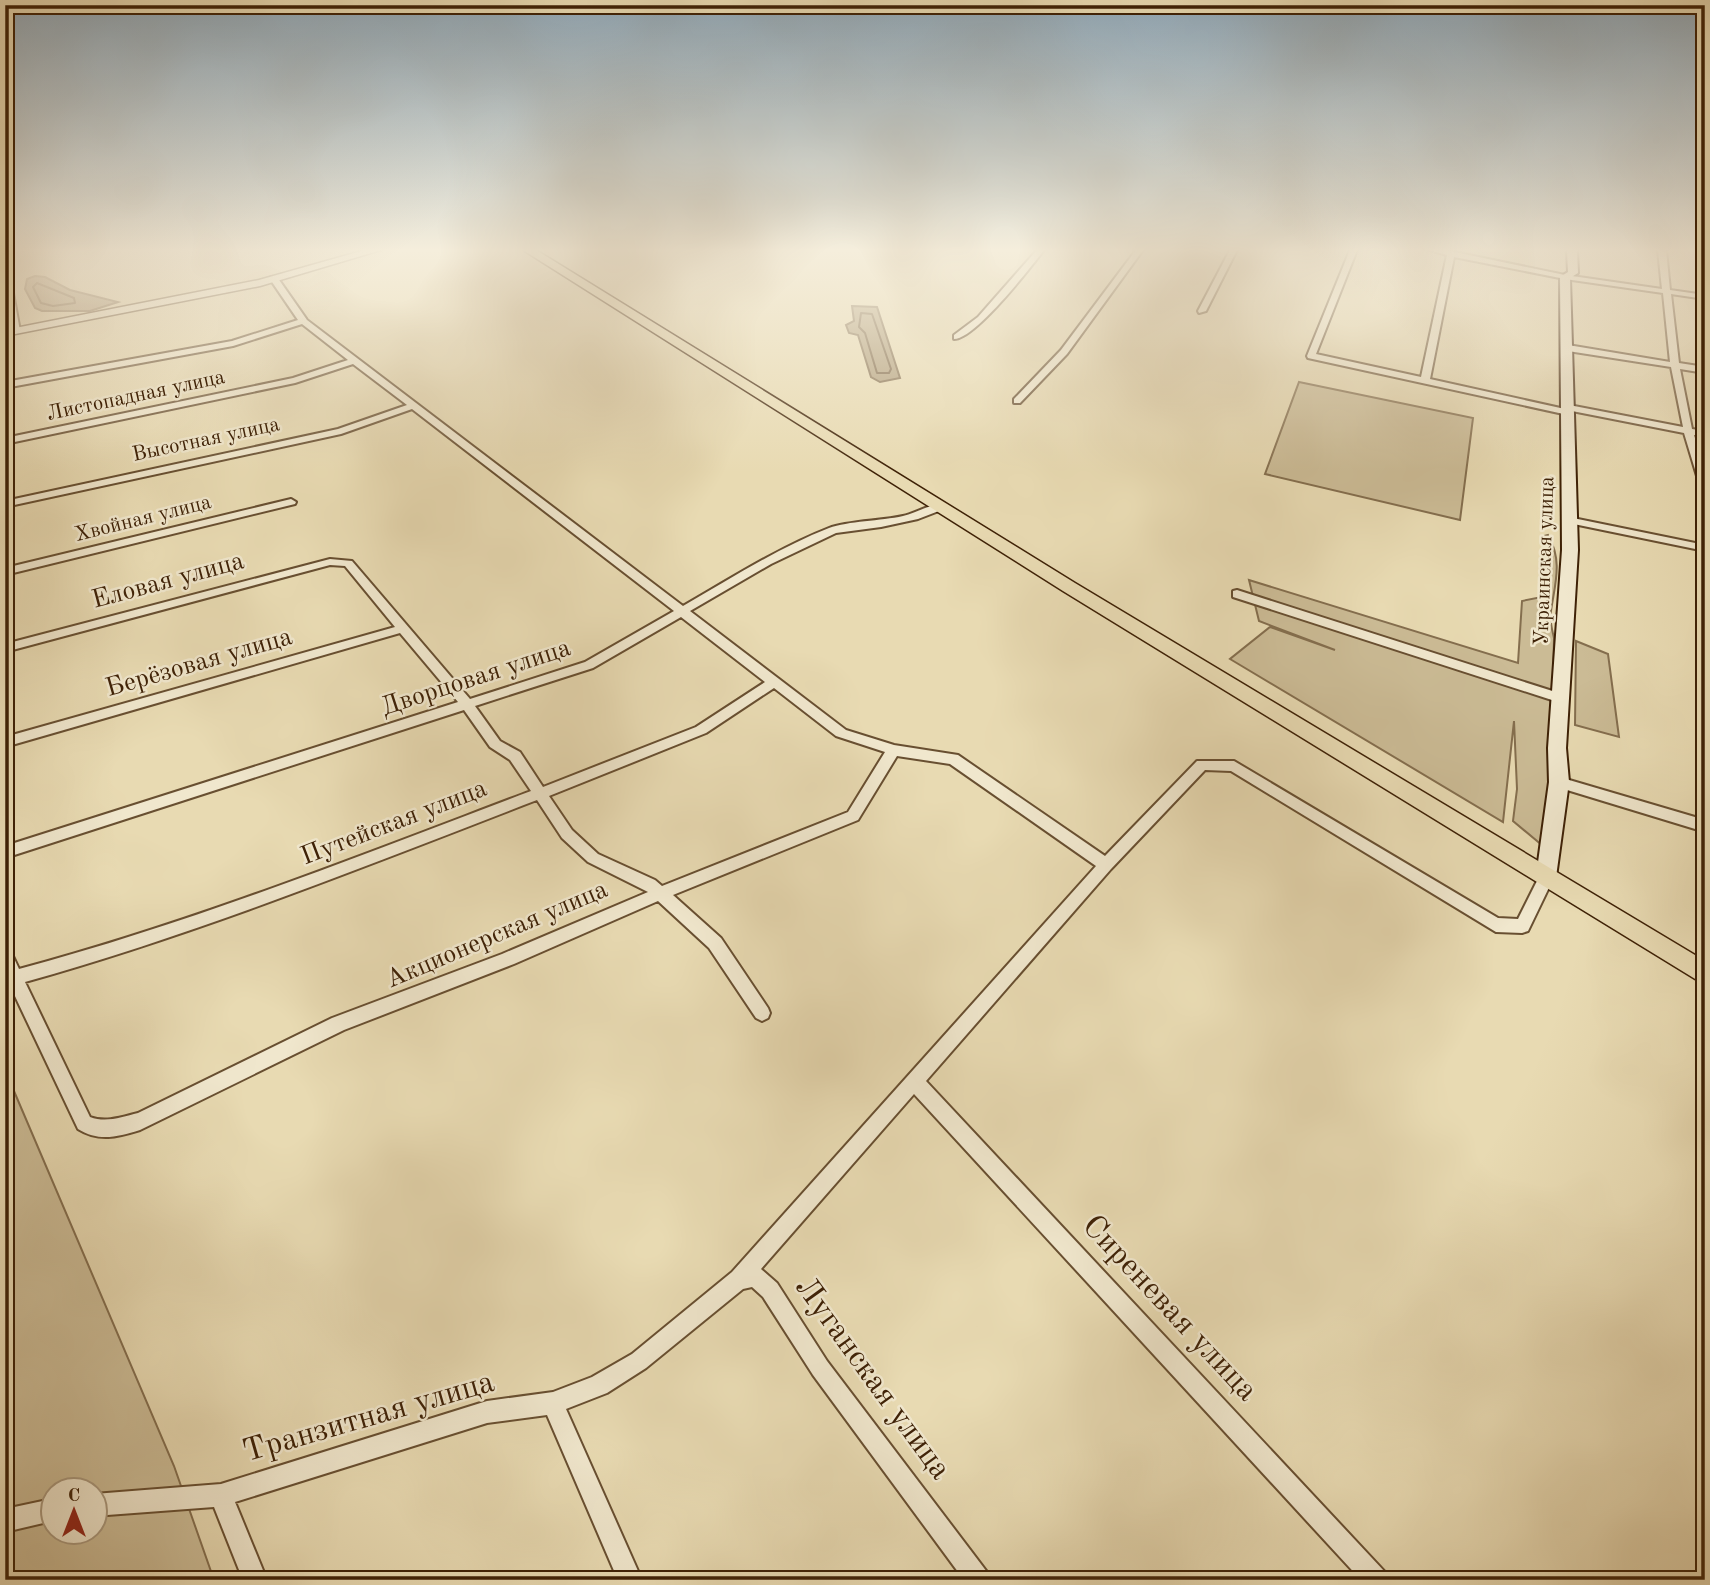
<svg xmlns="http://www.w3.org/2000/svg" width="1710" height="1585" viewBox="0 0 1710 1585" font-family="'Old Standard TT',serif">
	<rect width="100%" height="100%" fill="#e8dab2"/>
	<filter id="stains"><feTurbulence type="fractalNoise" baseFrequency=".00286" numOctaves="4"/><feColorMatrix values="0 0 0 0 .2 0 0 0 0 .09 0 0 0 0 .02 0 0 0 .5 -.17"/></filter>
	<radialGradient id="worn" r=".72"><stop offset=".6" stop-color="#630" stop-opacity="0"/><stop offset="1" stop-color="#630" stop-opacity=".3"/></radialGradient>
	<g fill="#cbbb95" stroke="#846e4e" stroke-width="2" fill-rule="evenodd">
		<path d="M1299,382l174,36 -13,102 -195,-46z"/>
		<path d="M1548,535c15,26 7,48 3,76 -2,8 1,18 3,27l-5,213 -36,-30 4,-32 -3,-68 -11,101 -273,-163 40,-32 65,23 -76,-29 -10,-41 269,83 4,-62 20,-4 2,-61z"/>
		<path d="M1576,641l32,13 11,83 -44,-12z"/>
		<path d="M5,1070l169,396 40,114h-209zM52,1490h42v42h-42z"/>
	</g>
	<g fill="#ae9b78" stroke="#816a4a" stroke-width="2">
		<path d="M35,276l10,1 25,13 48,12 -28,9h-48l-7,-3 -10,-19 2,-10z"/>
		<path d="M852,306l25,1 23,71 -20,4 -9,-5 -13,-42 -9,-2 -3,-8 8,-4z"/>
	</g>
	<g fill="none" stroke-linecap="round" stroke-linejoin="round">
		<g stroke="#765e3f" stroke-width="2">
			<path d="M37,283l37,15 1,5 -22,3 -12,-3 -8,-16z"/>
			<path d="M861,313l11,1 19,55 -2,4h-12l-12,-40 -6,-6z"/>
		</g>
		<g stroke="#684f31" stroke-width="4">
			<g id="minor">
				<path d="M1037,250h7c-14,18 -69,89 -90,89v-4l24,-18z"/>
				<path d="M1136,250h7l-76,104 -47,49h-6v-4l47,-49z"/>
				<path d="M1230,250h7l-31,61 -7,2 -1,-2z"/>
				<path d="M1350,250h7l-41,104 105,23 26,-122 -18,-5h16l120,25 97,14 -4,-39h8l4,40 35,5v4l-34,-5 8,69 26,4v6l-25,-4 12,60 13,2v6l-11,-2 11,34v20l-5,-3 -16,-53 -112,-22 -4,4 -260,-57 -1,-2zM1454,257l111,22 98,14 7,69 -102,-17 -4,3 4,3 103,16 12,60 -114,-22 -4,4 -135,-30z"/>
				<path d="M5,269l4,2 11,60 -4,2 -4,-2 -7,-37z"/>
				<path d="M271,277h6l30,43 376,286c47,-27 95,-58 146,-78 19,-7 52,-7 74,-12 13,-3 28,-13 41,-11v4l-26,10 -37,8 -45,6 -65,31 -81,47 156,119 48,15 64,10 147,101 92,-95h37l264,157 20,1 23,-46 5,-2 5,2 3,4 -26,54 -6,2 -26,-1 -265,-161 -26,-1 -94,99 -185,212 459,491 4,8h-28l-447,-486 -153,175 16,14 50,78 160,211 4,8h-27l-151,-205 -50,-78 -11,-10 -9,2 -97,79 -39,25 -41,16 76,171h-24l-71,-165 -60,8 -252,79 32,78h-24l-29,-73 -120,9v-22l127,-10 266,-83 66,-9 39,-15 40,-23 100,-82 364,-406 -146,-102 -53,-8 -39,64 -185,75 48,43 47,70 2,5 -2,5 -6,3 -6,-3 -47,-70 -51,-47 -144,63 -170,66 -204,100c-23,7 -41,12 -62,-1l-73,-154v-25l6,2 8,17c175,-47 343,-114 512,-178l-21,-31 -20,-13 -26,-37 -459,148v-12l453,-144 -58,-69 -395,114v-10l390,-110 -50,-61 -15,-1 -325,87v-8l325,-85 22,2 118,138 115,-37 89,-51 -262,-202 -71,25 -336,73v-6l333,-72 69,-24 -54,-41 -58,19 -290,61v-6l288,-60 55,-18 -46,-36 -69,22 -228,42v-6l227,-41 66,-21 -28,-41zM681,617l84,65 -69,45 -153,60 -23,-35 -20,-11 -25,-35 118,-38zM774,688l62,48 49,16 -37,60 -186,74 -7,-6 -57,-26 -26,-24 -23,-34 157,-63zM537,800l25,38 26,24 60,30 -146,62 -170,64 -194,95c-16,4 -32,10 -48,4l-65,-135c175,-49 343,-117 512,-182z"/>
				<path d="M291,499l5,3 -1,2 -290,71v-7z"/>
				<path d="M1568,517l137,28v6l-141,-29v-4z"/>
				<path d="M1237,590l328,105 1,3 -6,4 -5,-1 -322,-104v-6z"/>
				<path d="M1559,777l146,43v12l-151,-46 -2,-4 2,-4z"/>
				<path d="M52,1499v22l-47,11v-23z"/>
			</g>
		</g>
		<g stroke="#684f31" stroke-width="3">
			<path id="tertiary" d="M365,250h16l-121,36 -255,50v-6l254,-50z"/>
		</g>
		<g stroke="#3e2106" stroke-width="4">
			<path id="secondary" d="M1567,250h10l1,23 -8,5 8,272 -12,198 3,34 -13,95 -3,6 -7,3 -7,-3 -3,-6 13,-95 -1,-34 14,-198 -2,-273 8,-5z"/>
		</g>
		<g stroke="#3e2106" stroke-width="3">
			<path id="primary" d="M523,250h13l539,333 630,378v24l-642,-394z"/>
		</g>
		<use href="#minor" fill="#f0e7cd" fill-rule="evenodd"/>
		<use href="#tertiary" fill="#f0e7cd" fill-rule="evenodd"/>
		<use href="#secondary" fill="#f0e7cd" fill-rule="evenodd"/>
		<use href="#primary" fill="#e8dab2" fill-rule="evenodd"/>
	</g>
	<linearGradient id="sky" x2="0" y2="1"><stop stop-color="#91aabb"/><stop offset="0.53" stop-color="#f5eedc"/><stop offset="1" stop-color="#f5eedc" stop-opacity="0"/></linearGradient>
	<rect width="1710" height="472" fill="url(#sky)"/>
	<g text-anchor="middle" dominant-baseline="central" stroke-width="5" stroke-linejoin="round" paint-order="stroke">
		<g font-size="21" fill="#3e2106" stroke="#f0e7cd">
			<text transform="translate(136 396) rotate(-12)">Листопадная улица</text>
			<text transform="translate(206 440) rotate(-12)">Высотная улица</text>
			<text transform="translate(143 519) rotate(-14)">Хвойная улица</text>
			<text transform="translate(1545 561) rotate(-88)">Украинская улица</text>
		</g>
		<g font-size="26" fill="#3e2106" stroke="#f0e7cd">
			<text transform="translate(168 581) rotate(-15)">Еловая улица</text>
			<text transform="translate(199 663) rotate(-16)">Берёзовая улица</text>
			<text transform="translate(476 678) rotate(-18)">Дворцовая улица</text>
			<text transform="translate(394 823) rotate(-21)">Путейская улица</text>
			<text transform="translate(497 935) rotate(-23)">Акционерская улица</text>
		</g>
		<g font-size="32" fill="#3e2106" stroke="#f0e7cd">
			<text transform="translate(1169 1309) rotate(47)">Сиреневая улица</text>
			<text transform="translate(872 1379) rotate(54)">Луганская улица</text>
			<text transform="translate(369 1418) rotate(-16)">Транзитная улица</text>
		</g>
	</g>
	<rect width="1710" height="1585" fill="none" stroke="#e8dab2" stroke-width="28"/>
	<rect x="7" y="7" width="1696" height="1571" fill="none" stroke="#3e2106" stroke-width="3.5"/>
	<rect x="14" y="14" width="1682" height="1557" fill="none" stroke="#3e2106" stroke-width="2"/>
	<g transform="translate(74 1511)"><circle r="33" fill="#f0e7cd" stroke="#a9987d" stroke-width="2"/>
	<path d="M0-5L12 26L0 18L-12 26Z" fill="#8f2418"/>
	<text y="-10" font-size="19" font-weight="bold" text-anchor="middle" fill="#3e2106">С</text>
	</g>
	<rect width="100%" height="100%" filter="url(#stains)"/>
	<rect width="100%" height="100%" fill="url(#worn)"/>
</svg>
